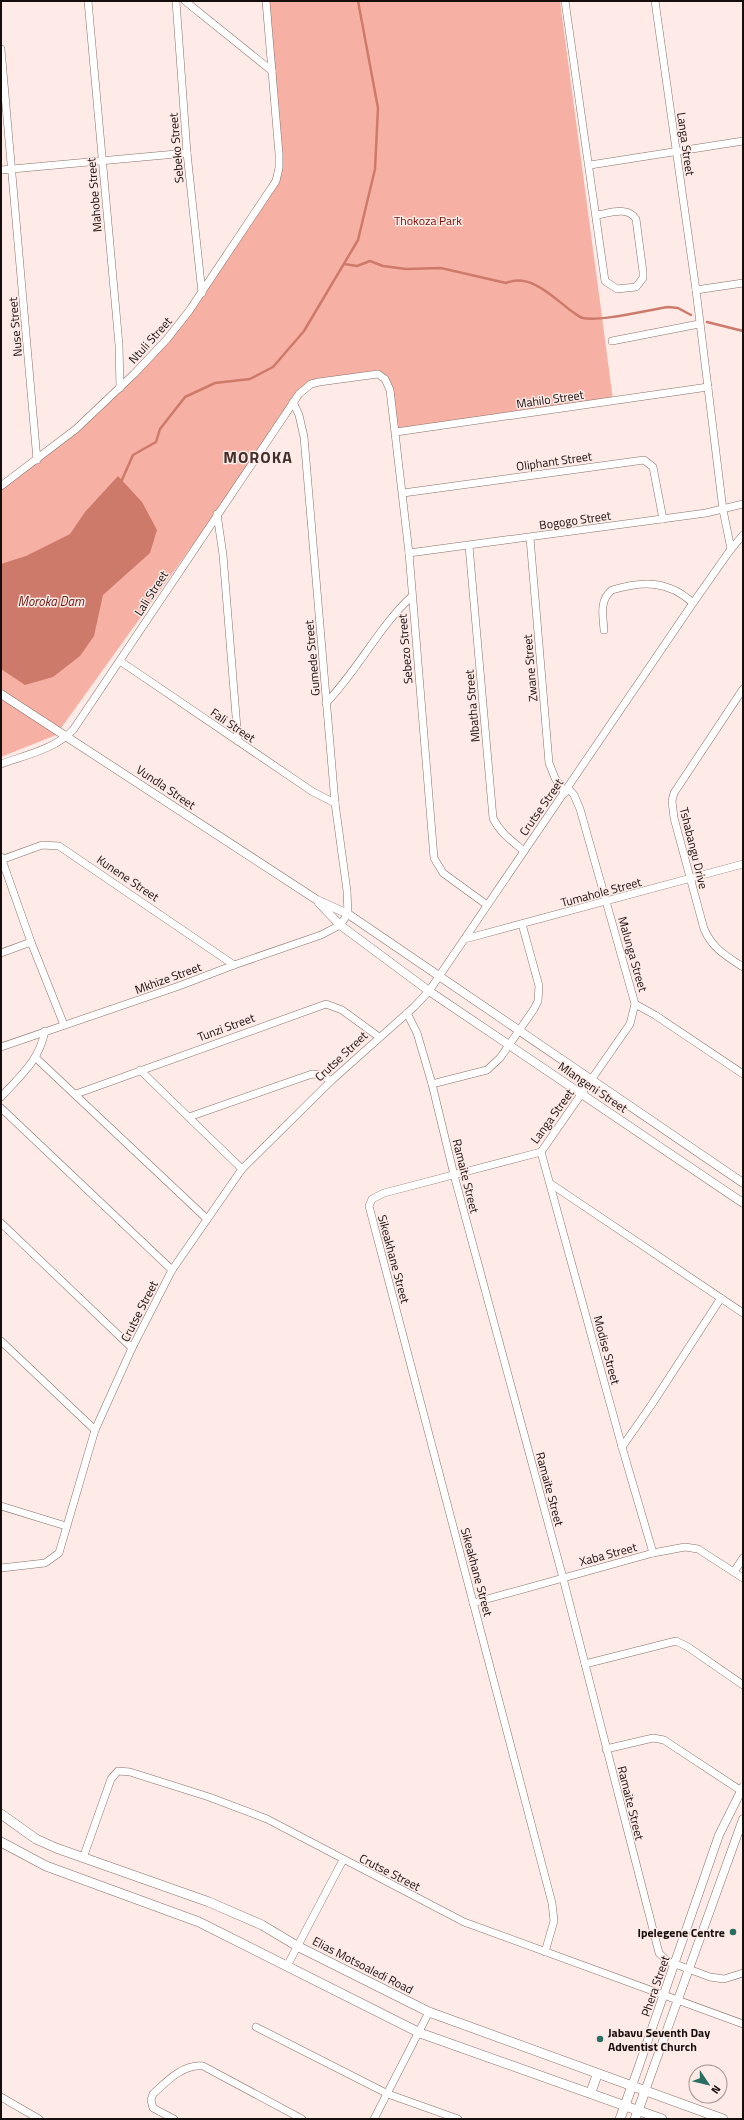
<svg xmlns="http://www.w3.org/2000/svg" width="744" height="2120" viewBox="0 0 744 2120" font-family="'Titillium Web',sans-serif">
	<rect width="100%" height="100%" fill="#feeae6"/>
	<path fill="#f7b1a4" d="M262,1h298l53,399 -214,30 -17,-54 -72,6 -254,353 -55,22v-272l43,-30 55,-50 77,-80 95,-139 7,-26z"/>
	<path fill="#ce7a6b" d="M118,476l24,26 15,28 -7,23 -47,42 -9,41 -14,20 -27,21 -28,8 -24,-16v-105l25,-8 44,-22 15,-22z"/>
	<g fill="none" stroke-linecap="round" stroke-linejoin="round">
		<g stroke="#ce7a6b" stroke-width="2.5">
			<path d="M344,264l13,2 13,-5 13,5 23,3 35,-1 65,15c24,-10 46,13 64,27 4,2 8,7 13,8 16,4 65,-8 85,-11l10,1 13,7"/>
			<path d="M707,322l36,9"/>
			<path d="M121,482l12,-27 23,-13 4,-13 25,-32 30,-14 35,-4 23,-12 31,-36 54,-91 17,-71 3,-61 -20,-107"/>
		</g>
		<g stroke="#86706c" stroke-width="8">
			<g id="minor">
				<path d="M88,1l31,344 1,43"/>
				<path d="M176,1l11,152 15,140"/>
				<path d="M185,1l87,70"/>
				<path d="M565,1l40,280 12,8 19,-2 7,-9v-6l-7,-53c-8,-13 -26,-6 -39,-4"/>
				<path d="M655,1l41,289 27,220 8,39"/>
				<path d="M1,49l36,411"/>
				<path d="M590,165l153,-24"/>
				<path d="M1,170l186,-17"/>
				<path d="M696,290l47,-7"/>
				<path d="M612,341l87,-17"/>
				<path d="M396,432l312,-45"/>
				<path d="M1,486l75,-57 58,-55 33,-35 22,-28 87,-130 3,-13v-14l-13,-153"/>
				<path d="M403,493l241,-33 9,7 10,52"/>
				<path d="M217,514l6,41 15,186"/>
				<path d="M530,538l19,225 6,15 10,15"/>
				<path d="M469,546l24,272c7,15 19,23 31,33"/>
				<path d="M409,553l297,-40 37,-9"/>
				<path d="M604,630c-1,-14 -5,-30 8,-40 31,-9 56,-10 81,13"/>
				<path d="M120,661l193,131 22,11"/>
				<path d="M743,689l-69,104 -2,8 2,17 30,111c9,20 21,26 39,38"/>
				<path d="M326,703c32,-33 52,-75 85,-106"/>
				<path d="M1,764c25,-9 54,-15 72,-34l226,-336 12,-10 8,-2 59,-8 7,5 5,11 19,163 25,305 9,15 44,32"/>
				<path d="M568,788l6,7 6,14 55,195 20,11 88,59"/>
				<path d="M1,857l30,85 33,83"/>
				<path d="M1,860l41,-15 17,1 175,119"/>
				<path d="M465,939l278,-75"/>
				<path d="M1,953l30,-11"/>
				<path d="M407,1013l10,20 15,51 22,91 109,403 96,375 8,8 43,16 14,2 19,-6"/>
				<path d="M1,1047l178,-61 55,-21 87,-30 19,-10 8,-11 -1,-23 -12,-88 -31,-366 -5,-22 -6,-13"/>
				<path d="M36,1058l171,161"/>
				<path d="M140,1070l102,99"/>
				<path d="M432,1084l55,-14 13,-12 34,-49 4,-8 1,-15 -17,-62"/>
				<path d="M76,1094l250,-90 16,6 37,27"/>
				<path d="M1,1097c20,-22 38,-36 44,-66"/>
				<path d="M1,1108l171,162"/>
				<path d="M189,1117l123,-43 10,1 9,6"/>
				<path d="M541,1152l81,295 31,106"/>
				<path d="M551,1184l192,129"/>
				<path d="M1,1223l131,125"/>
				<path d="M1,1341l94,89"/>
				<path d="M622,1447l30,-43 69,-106"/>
				<path d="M1,1506l65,20"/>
				<path d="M1,1568l44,-5 14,-10 36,-123 37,-82 40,-78 70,-101 89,-88 83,-74 15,-16 264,-388 38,-54 12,-14"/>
				<path d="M734,1572l9,-14"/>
				<path d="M473,1603l180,-50 32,-6 13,2 45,29"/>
				<path d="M585,1664l91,-23 12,6 55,38"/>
				<path d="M606,1749l47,-11 11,2 79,52"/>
				<path d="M83,1858l28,-79 7,-8 12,1 79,25 58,22 197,103 279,102"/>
				<path d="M545,1952l9,-31 -2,-18 -183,-697 3,-7 12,-6 157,-41 89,-128 5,-20"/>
				<path d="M287,1966l56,-106"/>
				<path d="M256,2027l132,67 70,25"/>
				<path d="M1,2097l38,22"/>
				<path d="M174,2119l-21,-11 -2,-8 2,-6c14,-13 30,-30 50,-28l99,53"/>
				<path d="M374,2119l55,-107"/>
			</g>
		</g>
		<g stroke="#86706c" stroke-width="9">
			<g id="tertiary">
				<path d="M1,694l316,206 31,14 395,269"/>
				<path d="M319,903l21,22 89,66 314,212"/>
				<path d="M632,2086l87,-251 24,-48"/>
				<path d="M645,2091l98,-272"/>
			</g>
		</g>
		<g stroke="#86706c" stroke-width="10">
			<g id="secondary">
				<path d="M1,1814l35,25 20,9 153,54 53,23 35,21 132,66 294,107"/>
				<path d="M1,1842l45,24 153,56 221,111 242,86"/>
				<path d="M591,2092l6,-17"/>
				<path d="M620,2119l12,-33"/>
				<path d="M635,2119l10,-28"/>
			</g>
		</g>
		<use href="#minor" stroke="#fff" stroke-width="7"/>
		<use href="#tertiary" stroke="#fff" stroke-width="8"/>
		<use href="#secondary" stroke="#fff" stroke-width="9"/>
	</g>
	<g fill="#286e63" stroke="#feeae6" stroke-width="1.5">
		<circle cx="733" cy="1932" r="4"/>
		<circle cx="600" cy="2039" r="4"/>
	</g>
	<g text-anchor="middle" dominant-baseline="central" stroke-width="3" stroke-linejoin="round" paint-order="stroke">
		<g font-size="12" fill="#160e0d" stroke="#feeae6">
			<text transform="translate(686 144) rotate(82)">Langa Street</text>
			<text transform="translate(176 148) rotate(-95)">Sebeko Street</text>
			<text transform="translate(94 195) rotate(-95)">Mahobe Street</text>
			<text transform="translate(15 327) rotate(-95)">Nuse Street</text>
			<text transform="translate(150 340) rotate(-48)">Ntuli Street</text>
			<text transform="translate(550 399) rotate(-8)">Mahilo Street</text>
			<text transform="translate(554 461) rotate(-8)">Oliphant Street</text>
			<text transform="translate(575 520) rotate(-8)">Bogogo Street</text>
			<text transform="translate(151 593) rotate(-57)">Lali Street</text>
			<text transform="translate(405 649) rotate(-95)">Sebezo Street</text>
			<text transform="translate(312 658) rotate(-95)">Gumede Street</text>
			<text transform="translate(530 668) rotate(-95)">Zwane Street</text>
			<text transform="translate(472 706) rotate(-95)">Mbatha Street</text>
			<text transform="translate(233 725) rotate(34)">Fali Street</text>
			<text transform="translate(166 787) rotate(34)">Vundla Street</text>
			<text transform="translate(541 807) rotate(-55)">Crutse Street</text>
			<text transform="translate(694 848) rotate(76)">Tshabangu Drive</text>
			<text transform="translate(128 878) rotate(34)">Kunene Street</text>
			<text transform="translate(601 892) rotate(-15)">Tumahole Street</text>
			<text transform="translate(633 954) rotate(74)">Malunga Street</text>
			<text transform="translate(168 978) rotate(-20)">Mkhize Street</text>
			<text transform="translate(226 1027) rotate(-20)">Tunzi Street</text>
			<text transform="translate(341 1056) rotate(-43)">Crutse Street</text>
			<text transform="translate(593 1087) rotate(34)">Mlangeni Street</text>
			<text transform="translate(552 1116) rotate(-54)">Langa Street</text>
			<text transform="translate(466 1176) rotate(76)">Ramaite Street</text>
			<text transform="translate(394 1259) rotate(75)">Sikeakhane Street</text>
			<text transform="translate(139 1311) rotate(-63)">Crutse Street</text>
			<text transform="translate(607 1350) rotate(75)">Modise Street</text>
			<text transform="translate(550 1489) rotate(75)">Ramaite Street</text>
			<text transform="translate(608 1554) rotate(-15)">Xaba Street</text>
			<text transform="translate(477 1572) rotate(75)">Sikeakhane Street</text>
			<text transform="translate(631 1803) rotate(76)">Ramaite Street</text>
			<text transform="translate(390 1872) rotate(27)">Crutse Street</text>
			<text transform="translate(363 1965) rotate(27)">Elias Motsoaledi Road</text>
			<text transform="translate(655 1986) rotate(-71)">Phera Street</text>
		</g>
		<g font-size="12" fill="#771004" stroke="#feeae6">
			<text x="428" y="220">Thokoza Park</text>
		</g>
		<g font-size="12" font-weight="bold" fill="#160e0d" stroke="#feeae6" text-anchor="end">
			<text x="725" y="1932">Ipelegene Centre</text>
			<text x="608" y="2032" text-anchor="start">Jabavu Seventh Day<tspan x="608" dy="14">Adventist Church</tspan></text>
		</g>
		<g font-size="13" font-style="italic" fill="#65180e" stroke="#feeae6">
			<text x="51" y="601">Moroka Dam</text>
		</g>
		<g font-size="16" font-weight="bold" letter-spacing="1" fill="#422f2b" stroke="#feeae6">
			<text x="258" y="457">MOROKA</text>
		</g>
	</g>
	<rect width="744" height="2120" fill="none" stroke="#160e0d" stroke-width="4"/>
	<g transform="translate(708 2084) rotate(125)"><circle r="19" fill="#feeae6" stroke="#a1928f"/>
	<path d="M0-3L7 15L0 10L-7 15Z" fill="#286e63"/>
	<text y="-6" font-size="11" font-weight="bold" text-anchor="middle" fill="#160e0d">N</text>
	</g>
</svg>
